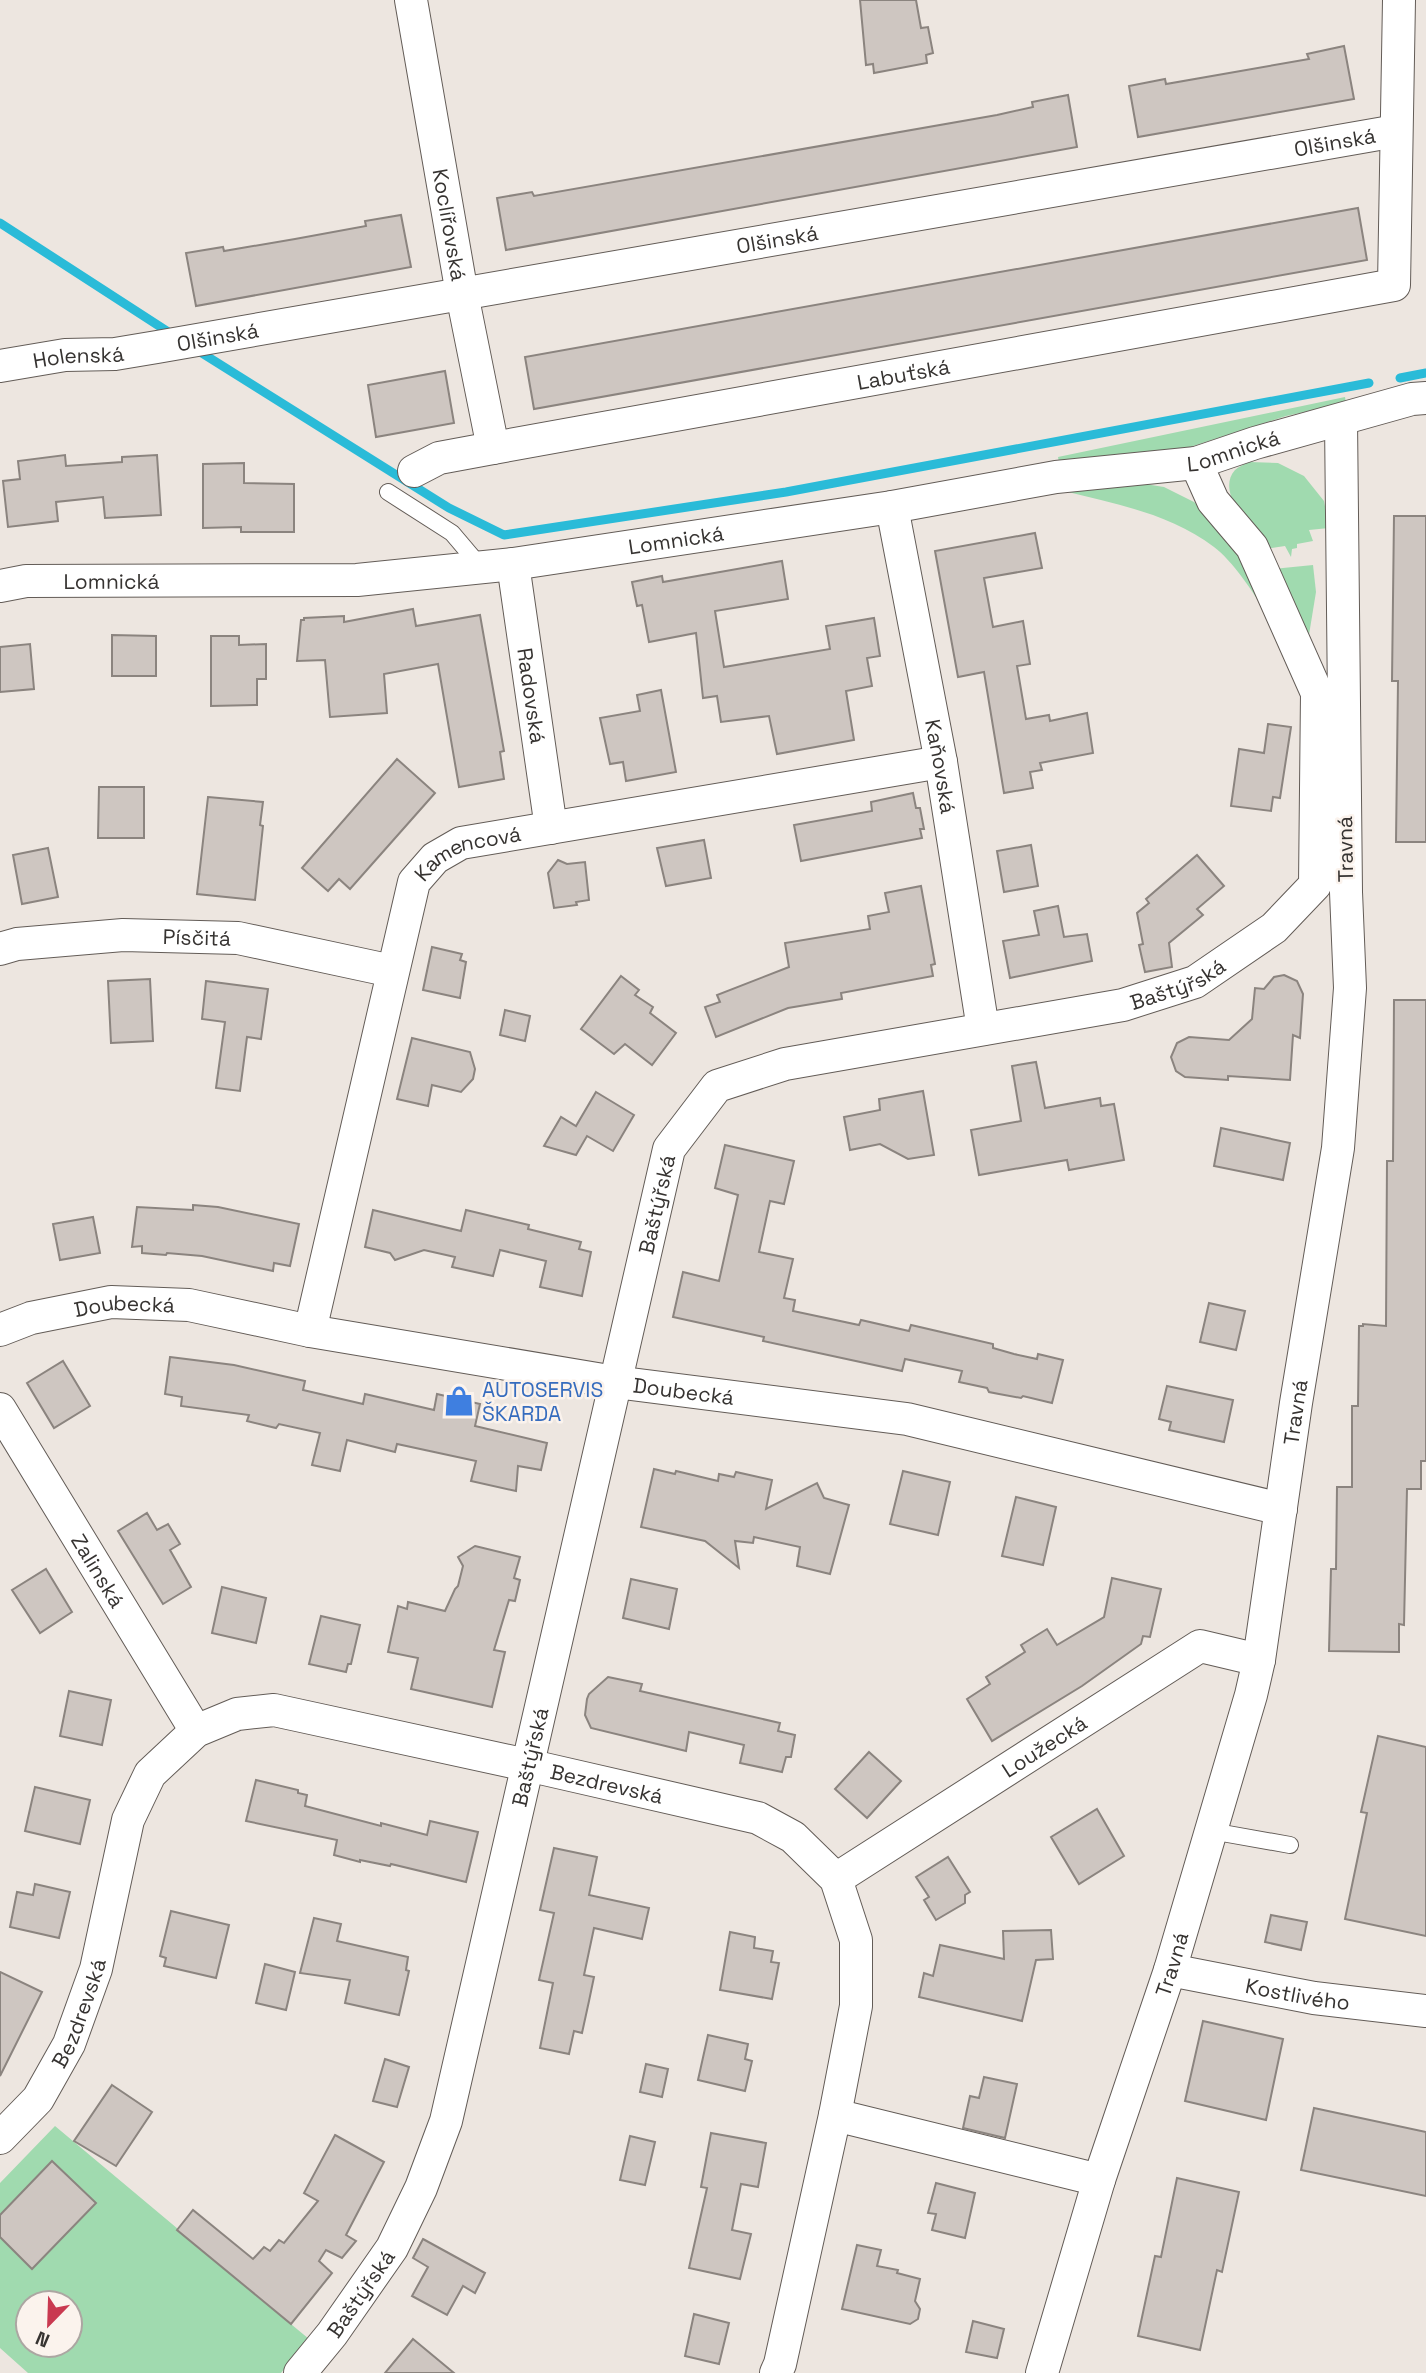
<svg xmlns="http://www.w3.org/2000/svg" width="1426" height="2373" viewBox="0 0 1426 2373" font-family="'Space Grotesk',sans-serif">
	<rect width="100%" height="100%" fill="#ede6e0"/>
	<g fill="#a0daaf" fill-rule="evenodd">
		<path d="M1345,397l1,6 -60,13 -99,32 -126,25 -3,-16z"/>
		<path d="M1249,462l29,1 26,13 20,25 5,27 -20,2 4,11 -16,3v4l-5,1 -1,8 -6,-11 -21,3c-12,-19 -49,-57 -29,-79 3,-3 10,-6 14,-8z"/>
		<path d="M1113,479l51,8 30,15 31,28 22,32 51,117 10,37 -6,26c0,-14 1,-29 -1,-43 -5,-41 -54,-127 -87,-152 -43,-33 -98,-43 -150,-56l33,-10z"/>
		<path d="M1313,565l3,27 -9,55 -34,-78z"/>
		<path d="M55,2126l123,103 -1,1 132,109 -28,34h-253l-28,-25v-165zM28,2303h42v42h-42z"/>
	</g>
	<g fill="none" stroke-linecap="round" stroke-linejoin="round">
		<g stroke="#2abbd8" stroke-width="9">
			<path d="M0,223l173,112"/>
			<path d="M197,350l252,158 55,27 282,-43 583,-109"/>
			<path d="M1400,378l26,-5"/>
		</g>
	</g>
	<g fill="#cec6c1" stroke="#8b847f" stroke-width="2">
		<path d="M860,0h56l5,28 7,-1 5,26 -7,2 1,8 -53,10 -1,-9 -7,1z"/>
		<path d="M1344,46l10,53 -216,38 -9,-51 36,-7 1,5 143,-25 -2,-5z"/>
		<path d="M1068,95l9,52 -571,103 -9,-52 35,-6 2,4 463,-81 36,-8 -1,-5z"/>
		<path d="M1358,208l9,52 -833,149 -9,-52z"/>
		<path d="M401,215l10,52 -215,39 -10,-53 37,-6 1,4 71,-12 71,-13 -1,-5z"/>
		<path d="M445,371l9,52 -78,14 -8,-52z"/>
		<path d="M65,455l1,11 56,-4v-5l35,-2 4,60 -56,3 -2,-21 -47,5 2,19 -50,6 -5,-46 17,-2 -2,-18z"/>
		<path d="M244,463v20l50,1v48h-53v-5l-38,1v-64z"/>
		<path d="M1394,516h32v326h-30l2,-161h-6z"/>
		<path d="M1035,533l7,35 -58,10 9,49 30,-6 7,43 -13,2 9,53 23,-4 1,6 37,-8 6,40 -53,10 2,7 -12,2 3,16 -29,5 -20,-121 -26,5 -23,-126z"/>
		<path d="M782,561l6,38 -73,12 9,56 106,-18 -4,-23 48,-8 6,38 -13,2 5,28 -26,5 8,49 -77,14 -8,-38 -48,6 -4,-26 -14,2 -7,-65 -47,9 -7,-37 -5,1 -5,-24 30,-6 1,6z"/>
		<path d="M413,609l3,17 64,-11 24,136 -4,1 4,27 -45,8 -21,-123 -54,10 3,39 -57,4 -5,-57 -28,1 4,-41h3v-2l40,-2v6z"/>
		<path d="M112,635l44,1v40h-44z"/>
		<path d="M211,636h28v9l27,-1v35h-9v26l-46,1z"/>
		<path d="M30,644l4,45 -34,3v-45z"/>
		<path d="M661,690l15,82 -50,9 -3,-19 -13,2 -10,-46 40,-7 -3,-16z"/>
		<path d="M1268,724l23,3 -11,71 -7,-1 -2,14 -40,-5 8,-57 25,4z"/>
		<path d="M397,759l38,34 -85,96 -11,-10 -11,12 -26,-23z"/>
		<path d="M99,787h45v51h-46z"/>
		<path d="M913,793l3,15h4l4,21h-4l2,9 -121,23 -7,-36 78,-14 -1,-9z"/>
		<path d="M208,797l55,5 -3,23 3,1 -8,74 -58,-6z"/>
		<path d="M704,840l7,38 -45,8 -9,-38z"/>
		<path d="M1031,845l7,41 -34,6 -7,-41z"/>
		<path d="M48,848l10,49 -36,7 -9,-49z"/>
		<path d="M1197,855l27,31 -27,23 6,6 -34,28 3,24 -27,5 -6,-27 4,-1 -6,-31 12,-10 -3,-4z"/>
		<path d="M558,860l9,4 18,-2 4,38 -13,2 1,3 -23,3 -6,-35z"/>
		<path d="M921,886l14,78 -4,1 2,11 -92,17 1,6 -54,9 -72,29 -11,-30 15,-5 -3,-7 72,-28 -4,-24 85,-14 -2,-13 21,-4 -4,-19z"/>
		<path d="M1058,906l6,31 23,-3 5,27 -82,17 -7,-37 36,-6 -5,-24z"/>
		<path d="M432,947l30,7 -2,6 6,2 -6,36 -37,-8z"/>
		<path d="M1284,975l13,6 6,13 -3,44 -7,-3 -3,45 -62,-4v4l-43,-3 -9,-6 -5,-14 6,-14 12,-6 40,3 23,-21 3,-31 9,1 10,-12z"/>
		<path d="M621,976l18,14 -4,5 18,12 -3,6 26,20 -24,32 -27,-21 -11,10 -33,-25z"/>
		<path d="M150,979l3,62 -42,2 -3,-62z"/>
		<path d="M206,981l62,8 -7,50 -14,-2 -7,54 -24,-3 9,-66 -23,-3z"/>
		<path d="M1394,1000h32v461h-5v28h-14l-3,136 -5,-1v28l-70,-1 2,-82h5l1,-82h15v-81h6l1,-80h4v-2l23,2 1,-165h6z"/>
		<path d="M505,1010l25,6 -5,25 -25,-6z"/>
		<path d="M412,1038l58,14 5,17 -2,10 -12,13 -29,-7 -4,21 -31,-7z"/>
		<path d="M1036,1062l9,46 55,-10 1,8 13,-2 10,56 -55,10 -2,-10 -88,15 -8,-45 50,-9 -9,-55z"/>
		<path d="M923,1091l11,64 -26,4 -28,-15 -30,6 -6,-33 36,-7 -1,-11z"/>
		<path d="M596,1092l38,23 -21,36 -26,-15 -11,19 -32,-9 17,-29 15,9z"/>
		<path d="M1221,1128l69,15 -7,37 -69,-14z"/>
		<path d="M725,1145l69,16 -10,43 -14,-3 -11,51 34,7 -9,39 11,2 -2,11 66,14 2,-5 48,11 2,-6 82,19v4l21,6 23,5 1,-5 25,6 -11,43 -29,-7 -2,2 -22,-4 -10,-2 -2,-4 -28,-6 3,-11 -57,-12 -3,12 -139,-30 1,-4 -91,-20 10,-45 36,9 19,-86 -23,-7z"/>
		<path d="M193,1205l25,2 81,17 -9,42 -16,-3 -1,8 -71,-15 -35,-3 -1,2 -24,-2v-7l-10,1 5,-40 56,3z"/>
		<path d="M373,1210l88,21 5,-21 63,15 -1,4 53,13 -2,7 12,3 -9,44 -42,-9 6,-26 -46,-11 -7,26 -41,-9 3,-10 -31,-7 -29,10 -5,-7 -25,-6z"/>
		<path d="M93,1217l7,36 -40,7 -7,-36z"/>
		<path d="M1209,1303l36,8 -9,39 -36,-8z"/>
		<path d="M170,1357l64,8 71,16 -2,9 60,14 2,-10 69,16 3,-16 43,10 -5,22 72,17 -6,27 -23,-4 -2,25 -45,-10 5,-20 -79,-17 -2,8 -48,-12 -7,31 -28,-6 8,-32 -41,-9 -3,4 -29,-7 2,-6 -68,-9 1,-9 -17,-3z"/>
		<path d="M63,1361l27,45 -36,22 -27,-45z"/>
		<path d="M1167,1386l66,14 -9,42 -55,-12 2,-8 -12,-3z"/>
		<path d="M654,1469l21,5 1,-3 42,10 1,-7 15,3 2,-5 36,8 -6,29 51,-26 7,15 25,7 -19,69 -33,-8 3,-19 -46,-10 -1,6 -18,-2 4,27 -34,-27 -64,-14z"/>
		<path d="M903,1471l47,11 -12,53 -48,-11z"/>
		<path d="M1016,1497l40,10 -13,58 -41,-9z"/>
		<path d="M147,1513l10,17 11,-6 12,20 -10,6 21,37 -28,17 -45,-73z"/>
		<path d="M475,1546l45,11 -6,21 6,2 -5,21 -6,-1 -15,50 11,2 -13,55 -81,-18 7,-31 -30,-6 10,-46 9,3 1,-7 37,9 10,-22 3,-3 5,-20 -5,-9z"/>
		<path d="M46,1569l26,43 -32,21 -28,-43z"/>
		<path d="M1112,1578l49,11 -11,48 -7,-1 -2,8 -59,42 -90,55 -25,-42 23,-15 -4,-7 39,-25 -4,-7 26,-16 10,16 47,-28z"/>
		<path d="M631,1579l46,10 -8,40 -46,-11z"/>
		<path d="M222,1587l44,11 -10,45 -44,-10z"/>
		<path d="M321,1616l39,9 -9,39h-3l-2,8 -37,-8z"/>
		<path d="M608,1677l34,7 -2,7 140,32 -2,8 17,4 -4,22h-5l-4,15 -42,-9 4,-18 -55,-13 -3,19 -95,-23 -6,-13 2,-16 2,-5z"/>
		<path d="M69,1691l42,9 -9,45 -42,-9z"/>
		<path d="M1378,1736l48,11v189l-81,-17 22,-106 -6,-1z"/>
		<path d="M869,1752l32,29 -34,37 -32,-29z"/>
		<path d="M256,1780l42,10v3l9,2 -2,11 76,20v-3l46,12 3,-14 48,11 -12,50 -75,-18 -1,2 -30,-6v2l-26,-7 3,-15 -91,-19z"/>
		<path d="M35,1787l55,13 -10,44 -55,-13z"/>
		<path d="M1097,1809l27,47 -45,28 -28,-47z"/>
		<path d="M554,1848l43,9 -8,38 60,13 -7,31 -48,-11 -10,47 10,2 -5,24 -7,32 -8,-2 -5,23 -29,-6 13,-65 -14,-3 15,-67 -14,-3z"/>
		<path d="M948,1857l22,35 -5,3v8l-29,17 -12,-20 5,-3 -13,-20z"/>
		<path d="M35,1884l35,8 -11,46 -49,-11 7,-35 16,3z"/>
		<path d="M171,1911l58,14 -13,53 -52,-12 2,-8 -6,-2z"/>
		<path d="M1271,1915l36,7 -6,28 -36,-8z"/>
		<path d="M314,1918l27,6 -4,17 71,16 -2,13 3,1 -10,44 -54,-12 5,-23 -50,-7z"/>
		<path d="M1051,1930l2,29 -17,1 -14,61 -103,-24 5,-24 9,3 7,-31 64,14 -1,-28z"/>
		<path d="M730,1932l25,5 -1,11 19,3 -2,11 8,1 -7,36 -52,-9z"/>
		<path d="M265,1964l30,8 -9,38 -30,-7z"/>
		<path d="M0,1972l42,20 -42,84z"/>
		<path d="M1203,2021l80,18 -17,81 -81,-19z"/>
		<path d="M708,2035l40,9 -3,15 7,2 -7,30 -47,-11z"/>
		<path d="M385,2059l24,8 -12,40 -24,-6z"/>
		<path d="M646,2064l22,5 -6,28 -22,-5z"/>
		<path d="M984,2077l33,7 -12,54 -42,-10 7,-32 9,2z"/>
		<path d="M112,2085l40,27 -36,54 -42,-25z"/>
		<path d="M1314,2108l112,24v64l-125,-26z"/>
		<path d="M711,2133l55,10 -8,44 -17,-3 -9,46 19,4 -11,45 -51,-11 18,-80 -6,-1z"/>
		<path d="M335,2135l49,27 -38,73 10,6 -14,17 -16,-8 -7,11 13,12 -41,51 -114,-94 16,-20 60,49 11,-12 6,4 9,-11 5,3 34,-42 -14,-8z"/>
		<path d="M630,2136l25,6 -10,43 -25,-5z"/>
		<path d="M52,2161l44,42 -64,66 -32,-32v-22z"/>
		<path d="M1177,2178l62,14 -17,80 -5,-2 -17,80 -62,-14 17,-80 6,1z"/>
		<path d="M936,2183l39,10 -10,45 -33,-8 4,-16 -8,-1z"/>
		<path d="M423,2239l62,34 -10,20 -12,-7 -16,29 -35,-19 16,-29 -15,-9z"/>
		<path d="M857,2245l24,5 -4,16 21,4 -1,3 23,6 -5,22 5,8 -2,10 -8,5 -68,-15z"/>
		<path d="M694,2314l35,9 -10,41 -34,-8z"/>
		<path d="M973,2321l31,8 -7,29 -31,-6z"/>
		<path d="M413,2339l41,34h-69z"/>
	</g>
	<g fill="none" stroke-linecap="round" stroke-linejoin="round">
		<g stroke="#635c57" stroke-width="18">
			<g id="service">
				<path d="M388,492l64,41 28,33"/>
				<path d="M1211,1831l79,14"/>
			</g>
		</g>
		<g stroke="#635c57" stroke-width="34">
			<g id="minor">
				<path id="s1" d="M411,0l51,294 31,154"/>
				<path id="s2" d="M0,366l65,-11 50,-1 42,-7 1239,-216"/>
				<path id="s3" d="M414,471l25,-13 54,-10 901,-163 5,-285"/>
				<path id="s4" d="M892,507l49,255 42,267"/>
				<path id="s5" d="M513,564l38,264"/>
				<path id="s6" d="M0,586l26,-5 331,-1 156,-16 379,-57 164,-30 140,-14 59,-20 157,-44 14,-1"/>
				<path id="s7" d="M0,949l17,-5 106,-9 115,3 154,33"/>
				<path id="s8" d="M0,1330l31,-12 80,-16 78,3 121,26 305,51 292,37 374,90"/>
				<path id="s9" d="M310,1331l104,-449 21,-24 26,-15 480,-81"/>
				<path id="s10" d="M0,1409l196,322"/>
				<path id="s11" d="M836,1879l364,-233 59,14"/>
				<path id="s12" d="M1170,1970l144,28 112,13"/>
				<path d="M835,2115l264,65"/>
				<path id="s13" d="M0,2138l38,-39 31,-55 27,-75 32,-149 22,-46 46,-43 41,-17 37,-4 253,55 231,53 35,19 43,42 20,61v66l-21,109 -55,249 -4,9"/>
				<path id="s14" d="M300,2373l32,-39 60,-86 29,-60 25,-67 223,-972 48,-63 68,-22 338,-59 72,-23 79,-54 41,-43 2,-192 -65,-146 -39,-46 -17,-38"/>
				<path id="s15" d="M1042,2373l57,-193 71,-210 81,-275 8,-35 37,-257 42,-255 12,-160 -4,-96 -5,-472"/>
			</g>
		</g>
		<use href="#service" stroke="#fff" stroke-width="16"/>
		<use href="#minor" stroke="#fff" stroke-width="32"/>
	</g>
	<defs>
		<g id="shop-bare" transform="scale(2.415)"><path d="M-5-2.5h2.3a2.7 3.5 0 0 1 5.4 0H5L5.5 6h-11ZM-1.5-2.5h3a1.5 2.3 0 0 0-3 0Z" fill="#3f7fe0" stroke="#fbf3ed" stroke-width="2.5" paint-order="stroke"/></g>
	</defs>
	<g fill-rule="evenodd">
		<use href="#shop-bare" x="459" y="1401"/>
	</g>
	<g text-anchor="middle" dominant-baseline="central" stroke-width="5" stroke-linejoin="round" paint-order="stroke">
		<g font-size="21" fill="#363331" stroke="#fbf3ed">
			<text stroke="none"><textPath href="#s2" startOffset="1354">Olšinská</textPath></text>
			<text stroke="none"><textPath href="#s1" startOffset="228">Koclířovská</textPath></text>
			<text stroke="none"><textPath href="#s2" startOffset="788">Olšinská</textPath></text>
			<text stroke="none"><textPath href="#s2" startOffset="220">Olšinská</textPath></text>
			<text stroke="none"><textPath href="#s2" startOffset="79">Holenská</textPath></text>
			<text stroke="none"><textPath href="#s3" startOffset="500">Labuťská</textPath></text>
			<text stroke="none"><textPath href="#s6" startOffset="1244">Lomnická</textPath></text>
			<text stroke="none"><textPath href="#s6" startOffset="679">Lomnická</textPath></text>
			<text stroke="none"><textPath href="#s6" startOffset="112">Lomnická</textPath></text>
			<text stroke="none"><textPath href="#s5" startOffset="133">Radovská</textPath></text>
			<text stroke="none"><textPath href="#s4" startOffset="264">Kaňovská</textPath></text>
			<text transform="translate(1345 849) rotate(-91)">Travná</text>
			<text stroke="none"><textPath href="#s9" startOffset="525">Kamencová</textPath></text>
			<text stroke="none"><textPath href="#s7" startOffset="198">Písčitá</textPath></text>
			<text stroke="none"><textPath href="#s14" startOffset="1843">Baštýřská</textPath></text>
			<text stroke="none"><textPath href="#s14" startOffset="1234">Baštýřská</textPath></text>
			<text stroke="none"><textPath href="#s8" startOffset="128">Doubecká</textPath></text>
			<text stroke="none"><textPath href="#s8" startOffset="695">Doubecká</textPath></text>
			<text stroke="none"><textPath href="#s15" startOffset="996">Travná</textPath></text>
			<text stroke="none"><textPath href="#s10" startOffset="189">Zalinská</textPath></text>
			<text stroke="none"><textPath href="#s11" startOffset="247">Loužecká</textPath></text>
			<text stroke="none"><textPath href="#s14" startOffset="667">Baštýřská</textPath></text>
			<text stroke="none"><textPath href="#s13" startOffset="886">Bezdrevská</textPath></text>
			<text stroke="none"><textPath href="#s15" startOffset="429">Travná</textPath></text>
			<text stroke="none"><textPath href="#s12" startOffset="130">Kostlivého</textPath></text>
			<text stroke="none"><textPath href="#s13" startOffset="150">Bezdrevská</textPath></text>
			<text stroke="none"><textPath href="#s14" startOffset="100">Baštýřská</textPath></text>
		</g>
		<g font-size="21" fill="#366cbe" stroke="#fbf3ed" text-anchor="start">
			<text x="482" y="1389">AUTOSERVIS<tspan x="482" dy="24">ŠKARDA</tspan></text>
		</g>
	</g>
	<g transform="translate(49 2324) rotate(203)"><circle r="33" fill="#fbf3ed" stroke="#aca6a2" stroke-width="2"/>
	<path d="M0-5L12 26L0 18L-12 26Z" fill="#c93950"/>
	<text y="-10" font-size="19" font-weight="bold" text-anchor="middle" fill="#363331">N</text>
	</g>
</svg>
